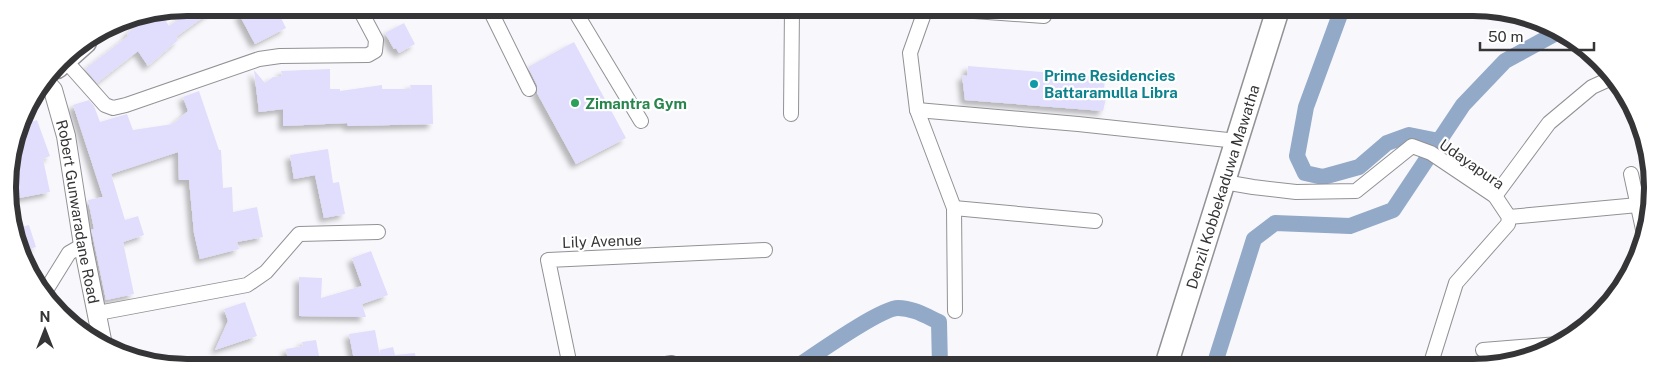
<svg xmlns="http://www.w3.org/2000/svg" width="1660" height="375" viewBox="0 0 1660 375" font-family="'Public Sans',sans-serif">
	<defs>
		<filter id="shadow"><feDropShadow dx="-4.5" dy="4.5" stdDeviation="2.5" flood-color="#0004"/></filter>
	</defs>
	<rect width="100%" height="100%" fill="#f8f8fc"/>
	<g fill="none" stroke-linecap="round" stroke-linejoin="round">
		<g stroke="#92a9c8" stroke-width="16">
			<path d="M1342,9l-36,98 -9,49 8,17 18,4 36,-10 28,-24 22,-8 30,6"/>
			<path d="M798,366c18,-12 83,-58 100,-58 15,0 28,8 41,14l1,44"/>
			<path d="M1214,366l40,-127 21,-16 75,3 43,-16 70,-105 42,-44 55,-30"/>
		</g>
	</g>
	<g fill="#e1ddfc" filter="url(#shadow)">
		<path d="M194,8h22l-40,29 2,3 -30,26 -10,-15 -41,32 -12,-14 43,-33 -1,-2 22,-19 12,-2 8,13z"/>
		<path d="M251,8h14l4,6 8,-4 9,18 -31,16 -16,-30z"/>
		<path d="M404,23l11,21 -16,9 -3,-5 -2,1 -9,-16z"/>
		<path d="M574,42l52,96 -50,26 -39,-71v-8l-9,-18z"/>
		<path d="M968,66l137,11 -1,13h4l-5,21 -138,-11 -3,-25 5,1z"/>
		<path d="M330,69v20h10v2l42,-6v4h29l-1,-4h22l1,39 -85,2 -1,-3 -64,3v-17l-24,3 -5,-42 11,13 8,-6 9,-1 -1,-5z"/>
		<path d="M199,91l20,59h2l2,38 9,-1 1,25 24,-5 6,30 -26,5 2,7 -39,10 -6,-26 -5,-53h-10l-1,-28 -67,22 14,46 13,-4 6,19 -21,7 11,52 -28,6 -13,-63 -2,-7 3,-1 -6,-29 15,-3 -30,-92 16,-5 5,6 6,16 27,-8 6,16 40,-6 15,-13 -5,-14z"/>
		<path d="M37,120l13,36 -7,3 7,33 -36,7 -2,-9h-2l-2,-15 13,-49z"/>
		<path d="M328,149l5,34 6,-1 6,32 -21,4 -9,-43 -21,4 -4,-24z"/>
		<path d="M29,225l7,22 -15,5 -4,-7 -2,-16z"/>
		<path d="M371,251l17,44 -26,9 4,13 -67,-1v-39l23,1 -1,20 41,-12 -10,-28z"/>
		<path d="M245,302l12,34 -42,14 13,-29 -4,-12z"/>
		<path d="M375,330l5,26v-6l13,-3 2,8 20,-2 2,13h-50l-1,-3 -11,2 -6,-31z"/>
		<path d="M316,340l5,26h-32l-3,-17 17,-3 -1,-4z"/>
	</g>
	<g fill="none" stroke-linecap="round" stroke-linejoin="round">
		<g stroke="#929195" stroke-width="16">
			<g id="minor">
				<path d="M489,8l40,81"/>
				<path d="M573,8l68,113"/>
				<path d="M926,8l-16,45 7,57 37,98 1,103"/>
				<path d="M933,8l111,8"/>
				<path d="M65,60l40,45 8,3 13,-3 133,-46 21,-3 88,-1 7,-4 1,-11 -17,-32"/>
				<path d="M917,110l161,14 159,17"/>
				<path d="M791,114l1,-106"/>
				<path d="M1631,174l13,60"/>
				<path d="M1224,182l29,5 43,5 60,-1 56,-45 19,7 64,43 14,21 -1,7 -52,59 -26,83"/>
				<path d="M1495,196l54,-73 43,-36 22,-10"/>
				<path d="M954,208l141,13"/>
				<path d="M1509,217l129,-12"/>
				<path d="M43,295l26,-42 14,-8"/>
				<path d="M98,313l149,-28 19,-13 33,-38 79,-2"/>
				<path d="M1483,350l75,-6"/>
				<path d="M570,366l-22,-106 217,-10"/>
				<path d="M653,366l19,-3"/>
			</g>
		</g>
		<g stroke="#929195" stroke-width="20">
			<g id="tertiary">
				<path id="s1" d="M46,82l7,8 13,46 17,109 20,100"/>
			</g>
		</g>
		<g stroke="#929195" stroke-width="25">
			<g id="primary">
				<path d="M57,67l28,-25"/>
				<path id="s2" d="M1166,366l112,-357"/>
			</g>
		</g>
		<use href="#minor" stroke="#fff" stroke-width="14"/>
		<use href="#tertiary" stroke="#fff" stroke-width="18"/>
		<use href="#primary" stroke="#fff" stroke-width="22"/>
	</g>
	<circle fill="#0f9aa8" stroke="#fff" stroke-width="2" cx="1034" cy="84" r="5"/>
	<circle fill="#2e9e5b" stroke="#fff" stroke-width="2" cx="575" cy="103" r="5"/>
	<g text-anchor="middle" dominant-baseline="central" stroke-width="4.5" stroke-linejoin="round" paint-order="stroke">
		<g font-size="15" font-weight="bold" fill="#0d838f" stroke="#fff" text-anchor="start">
			<text x="1044" y="75">Prime Residencies<tspan x="1044" dy="17">Battaramulla Libra</tspan></text>
		</g>
		<g font-size="15" font-weight="bold" fill="#27864d" stroke="#fff" text-anchor="start">
			<text x="585" y="103">Zimantra Gym</text>
		</g>
		<g font-size="15" fill="#353537" stroke="#fff">
			<text transform="translate(1472 164) rotate(35)">Udayapura</text>
			<text stroke="none"><textPath href="#s2" startOffset="188">Denzil Kobbekaduwa Mawatha</textPath></text>
			<text stroke="none"><textPath href="#s1" startOffset="135">Robert Gunwaradane Road</textPath></text>
			<text transform="translate(602 241) rotate(-2)">Lily Avenue</text>
		</g>
	</g>
	<path d="M0 0H1660V375H0ZM187 16H1473A171 171 0 0 1 1644 187V188A171 171 0 0 1 1473 359H187A171 171 0 0 1 16 188V187A171 171 0 0 1 187 16Z" fill="#fff" fill-rule="evenodd"/>
	<path fill="none" stroke="#353537" stroke-width="6" d="M187 16H1473A171 171 0 0 1 1644 187V188A171 171 0 0 1 1473 359H187A171 171 0 0 1 16 188V187A171 171 0 0 1 187 16Z"/>
	<g transform="translate(45 330)" stroke="#ffffff" stroke-width="4" paint-order="stroke">
	<path d="M0-4L9 19L0 12L-9 19Z" fill="#353537"/>
	<text y="-8" font-size="14" font-weight="bold" text-anchor="middle" fill="#353537">N</text>
	</g>
	<path d="M1480 42v8h114v-8" fill="none" stroke="#353537" stroke-width="2.5"/>
	<text x="1488" y="42" font-size="15" fill="#353537" stroke="#ffffff" stroke-width="4" paint-order="stroke">50 m</text>
</svg>
